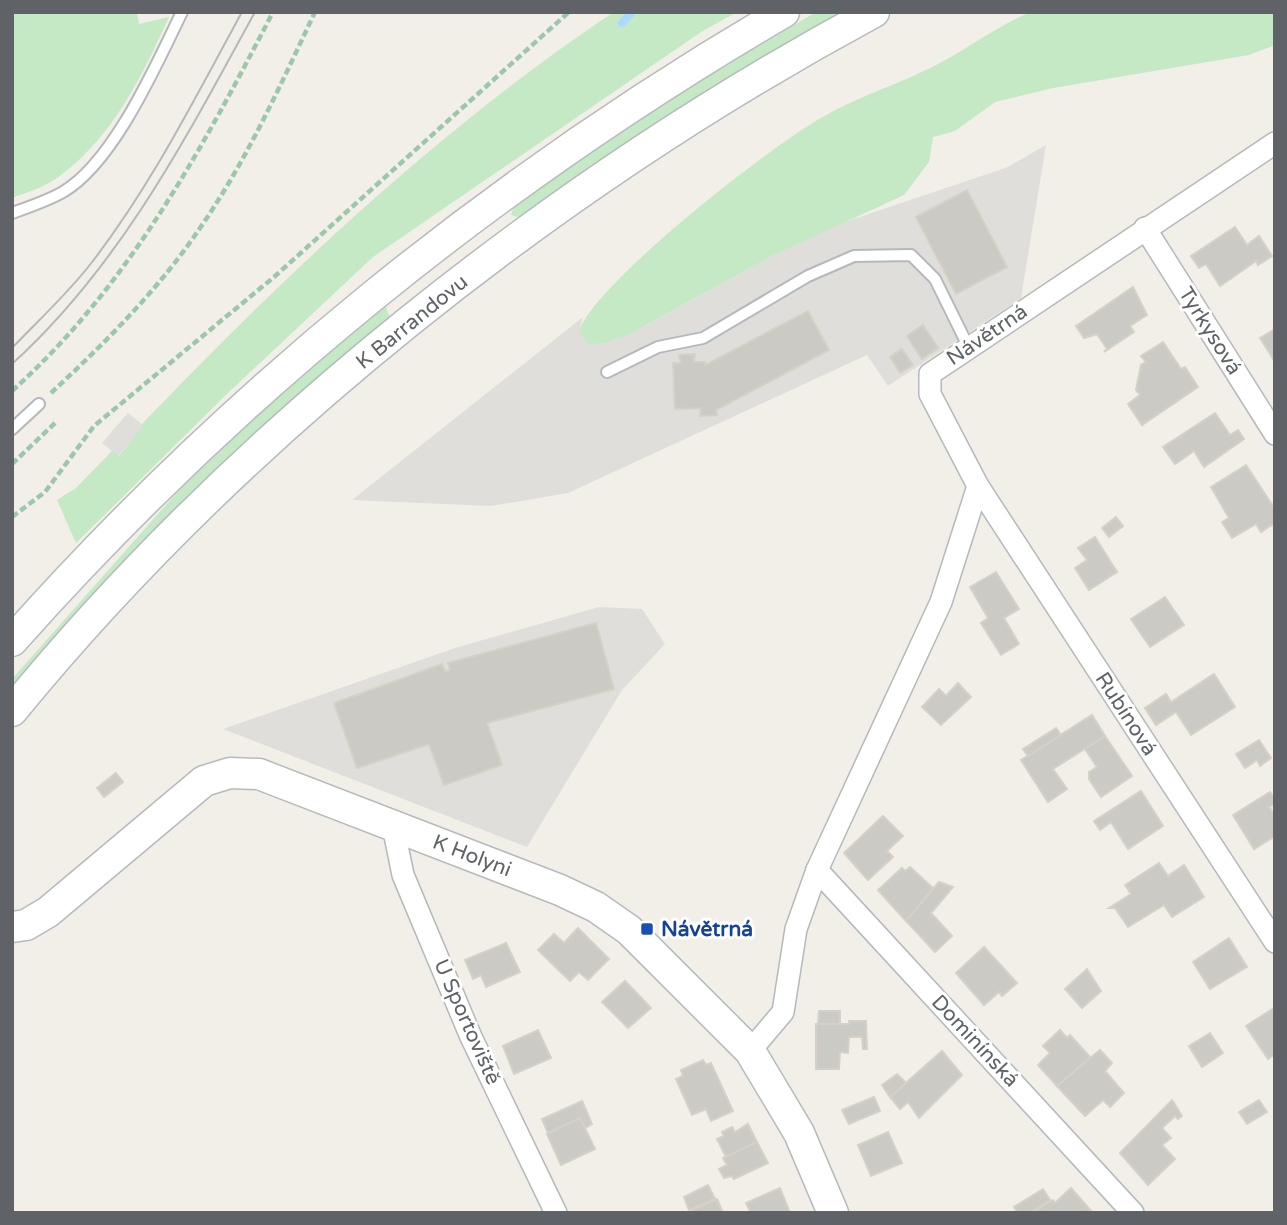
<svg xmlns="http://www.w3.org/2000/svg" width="1287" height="1225" viewBox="0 0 1287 1225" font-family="'Varela Round',sans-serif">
	<rect width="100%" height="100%" fill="#f1efe8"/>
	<g fill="#e0deda">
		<path d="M1046,145l-25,153 -133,88 -21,-31 -299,138 -77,13 -139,-6 231,-183 -4,14 66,-5 127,-70 70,-33 166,-56z"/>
		<path d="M128,413l16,13 -26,30 -16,-13z"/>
		<path d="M599,607l43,2 23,35 -43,46 -95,157 -304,-118 232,-81z"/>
	</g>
	<g fill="#c5e8c5">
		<path d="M12,12h125l2,12 30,-7c-27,59 -55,118 -108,158 -14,11 -33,17 -49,23z"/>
		<path d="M614,12h123l-36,20 -328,225 -142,133 -155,153 -19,-43 19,-12 36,-37 7,5 24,-30 -1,-2c144,-150 298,-296 472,-412z"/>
		<path d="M816,12h25c-111,62 -220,129 -321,206l-9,-3 3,-10 129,-90z"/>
		<path d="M1031,12h244v33l-26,10 -196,33 -58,14 -40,29 -22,6 -4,25 -25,33 -132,61 -144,79 -25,8 -15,1 -9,-13c16,-48 192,-185 242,-213 39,-23 82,-35 121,-56 30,-16 57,-37 89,-50z"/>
		<path d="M386,307l4,11 -120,102 -110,104 -148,162v-7l168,-190 84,-80 117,-101z"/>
	</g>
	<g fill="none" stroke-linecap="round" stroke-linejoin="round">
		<path stroke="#aadaff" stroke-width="8" d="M622,23l10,-11"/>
	</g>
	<g fill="#cccac5" stroke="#d6d1c6" stroke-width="2">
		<path d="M967,190l40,77 -51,27 -40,-77z"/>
		<path d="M1235,227l12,18 12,-9 13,20 -14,9 -2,-4 -36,25 -14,-22 -7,4 -8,-12z"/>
		<path d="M1133,287l14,28 -17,11 4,6 -30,20 3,-3 -10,-15 -13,4 -8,-12z"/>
		<path d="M808,311l21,39 -113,60 1,5 -17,1 1,-8 -26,1 -2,-46h8l-2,-8 16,-1 -1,8h11v3z"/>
		<path d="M923,325l15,23 -16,11 -15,-23z"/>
		<path d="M1275,329v33l-15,-24z"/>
		<path d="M1163,342l18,27 4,-2 13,20 -56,38 -14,-21 12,-9 -4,-5 5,-25 5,-3 -5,-6z"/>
		<path d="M902,349l11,16 -13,8 -10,-16z"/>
		<path d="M1215,413l15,22 8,-5 6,9 -40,28 -10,-16 -19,13 -12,-17z"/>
		<path d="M1246,465l29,44v14l-14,9 -5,-8 -24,14 -10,-16 7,-4 -18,-31z"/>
		<path d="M1116,517l7,9 -14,11 -7,-9z"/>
		<path d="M1095,537l22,35 -28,18 -14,-22 12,-8 -9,-12z"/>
		<path d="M996,572l23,37 -15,9 15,26 -18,11 -20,-32 7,-5 -18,-31z"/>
		<path d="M1165,597l19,28 -34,22 -19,-28z"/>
		<path d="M596,623l18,66 -127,34 15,42 -58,20 -15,-41 -72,24 -23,-65 108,-39 3,7 5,-1 -2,-7z"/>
		<path d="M1214,674l21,33 -44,28 -15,-23 -20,13 -11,-17 21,-14 5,8z"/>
		<path d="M958,683l13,14 -30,28 -19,-18 17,-18 7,7z"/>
		<path d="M1092,715l13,21 -52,33 14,20 -19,13 -27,-42z"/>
		<path d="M1056,728l5,7 -33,21 -5,-7z"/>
		<path d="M1105,736l27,40 -31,21 -12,-18v-7l8,-5 -12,-18z"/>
		<path d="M1259,740l12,18 -11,8 -3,-6 -12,8 -9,-14z"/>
		<path d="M116,773l7,9 -19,15 -7,-9z"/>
		<path d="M1141,791l22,35 -35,23 -17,-27 -11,8 -6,-9z"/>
		<path d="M1270,792l5,7v5l-6,3 6,8v21l-21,13 -21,-34z"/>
		<path d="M883,816l20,20 -16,15 6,6 -25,23 -24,-27z"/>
		<path d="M1159,863l9,13 16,-11 20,32 -32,20 -8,-12 -36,22 -13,-19h-6l22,-14 -6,-9z"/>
		<path d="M910,867l23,21 -27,33 -28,-31 24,-22 3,3z"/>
		<path d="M939,882l14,5 -22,26 21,23 -17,16 -29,-31z"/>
		<path d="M578,928l31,31 -21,21 -9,-8 -9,9 -32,-31 16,-16 10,9z"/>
		<path d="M1229,938l18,29 -37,22 -17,-27z"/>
		<path d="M506,943l14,29 -34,15 -5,-12 -8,4 -8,-19z"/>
		<path d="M984,947l33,36 -15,13 -3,-4 -15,13 -28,-32z"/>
		<path d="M1087,969l14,22 -19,17 -17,-19z"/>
		<path d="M625,981l26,27 -23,20 -26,-26z"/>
		<path d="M1274,1008l1,46 -7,5 -22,-33z"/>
		<path d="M819,1011h21v13h-22z"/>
		<path d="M849,1021h17l1,28h-4l-1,-12h-13l-1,16 -8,-1 -1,17h-23v-45h33z"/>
		<path d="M538,1030l13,28 -37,16 -11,-28z"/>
		<path d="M1060,1030l7,8 3,-3 20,22 -33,29 -19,-21 12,-12 -7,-7z"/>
		<path d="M1210,1033l13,20 -21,14 -13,-21z"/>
		<path d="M1100,1050l12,13 -7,8 19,22 -14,14 -7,-7 -18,16 -28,-30z"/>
		<path d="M942,1051l20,24 -43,43 -11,-16 -8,7 -10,-12z"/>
		<path d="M703,1060l3,5 5,-2 22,48 -22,10 -5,-12 -14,6 -16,-36 7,-3 -2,-6z"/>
		<path d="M897,1074l9,9 -16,14 -8,-12z"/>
		<path d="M874,1097l6,14 -31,13 -7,-14z"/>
		<path d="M1172,1100l10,16 -4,3 -3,-3 -13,12 9,10 -9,7 13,14 -27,26 -28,-32z"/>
		<path d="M1259,1100l8,12 -20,12 -8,-12z"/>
		<path d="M582,1101l10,23 -7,4 -5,-10 -32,15 -6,-14z"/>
		<path d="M580,1118l15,31 -34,16 -14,-31z"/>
		<path d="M748,1124l9,18 -31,15 -9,-18 7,-3 -2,-4 10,-5 3,5z"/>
		<path d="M888,1132l14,31 -31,13 -13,-31z"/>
		<path d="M757,1142l11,21 -34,16 -2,-3 -8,2 -5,-9 8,-4 -4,-7z"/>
		<path d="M708,1185l7,14 -26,11 -5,-13z"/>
		<path d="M780,1188l10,25h-39l-5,-10z"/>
		<path d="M1071,1188l22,25 -59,-1 19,-12 2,3z"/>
		<path d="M1043,1189l7,11 -20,13h-12l-4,-6z"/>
		<path d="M717,1199l6,14h-30l-1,-3z"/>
	</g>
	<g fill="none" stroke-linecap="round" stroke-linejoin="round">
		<g stroke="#b5b8bc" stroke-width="14">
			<g id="lane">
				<path d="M12,213c17,-6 35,-12 51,-21 51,-30 93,-127 119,-180"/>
				<path d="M607,372l51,-25 45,-9 105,-62 46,-20 57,-1 24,24 34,69"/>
				<path d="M12,429l27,-25"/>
			</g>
		</g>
		<g stroke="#b5b8bc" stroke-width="24">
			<g id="street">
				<path d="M1145,228l130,206"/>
				<path d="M978,486l297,456"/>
				<path d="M393,826l10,49 68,162 85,176"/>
				<path d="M817,870l316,343"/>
				<path d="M750,1051l33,-39 13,-83 21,-59 124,-268 37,-116 -48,-92v-20l345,-231"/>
			</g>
		</g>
		<g stroke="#b6babf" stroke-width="33">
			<g id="secondary">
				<path d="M12,641c222,-250 484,-461 772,-629"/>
				<path d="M12,711c228,-279 546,-529 862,-699"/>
				<path d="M12,927l14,-2 22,-13 156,-131 26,-8 29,1 301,116 36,17 33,23 121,121 49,82 34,80"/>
			</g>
		</g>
		<g stroke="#9cc7a9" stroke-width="4.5" stroke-dasharray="7 3.5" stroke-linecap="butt">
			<path d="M12,391c117,-105 190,-242 261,-379"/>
			<path d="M51,393c54,-50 108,-104 149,-165 47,-68 80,-142 115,-216"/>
			<path d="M12,464l43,-41"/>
			<path d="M12,517l33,-25 49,-66 180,-149 295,-265"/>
		</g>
		<use href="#lane" stroke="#fff" stroke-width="10"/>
		<use href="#street" stroke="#fff" stroke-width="21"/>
		<use href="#secondary" stroke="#fff" stroke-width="30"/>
		<g stroke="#b6b7b8" stroke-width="2">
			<path d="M12,348c26,-27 54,-53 77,-82 61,-78 106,-168 153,-254"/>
			<path d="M12,364c108,-98 174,-226 243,-352"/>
		</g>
	</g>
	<rect fill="#1a4fb4" stroke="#fff" stroke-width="2.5" x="640" y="922" width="14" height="14" rx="3.5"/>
	<g text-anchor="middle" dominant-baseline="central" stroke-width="6" stroke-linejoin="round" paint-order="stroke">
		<g font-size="21" fill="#5f6368" stroke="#fff">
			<text transform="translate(412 322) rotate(-39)">K Barrandovu</text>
			<text transform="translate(1210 331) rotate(58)">Tyrkysová</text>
			<text transform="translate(987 335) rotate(-34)">Návětrná</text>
			<text transform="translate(1126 714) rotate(57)">Rubínová</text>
			<text transform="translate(472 856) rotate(21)">K Holyni</text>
			<text transform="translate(467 1022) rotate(66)">U Sportoviště</text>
			<text transform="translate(975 1041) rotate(47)">Dominínská</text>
		</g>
		<g font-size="21" font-weight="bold" fill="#164399" stroke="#fff" text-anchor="start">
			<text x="661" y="929">Návětrná</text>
		</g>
	</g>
	<rect width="1287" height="1225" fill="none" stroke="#5f6368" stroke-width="28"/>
</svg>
